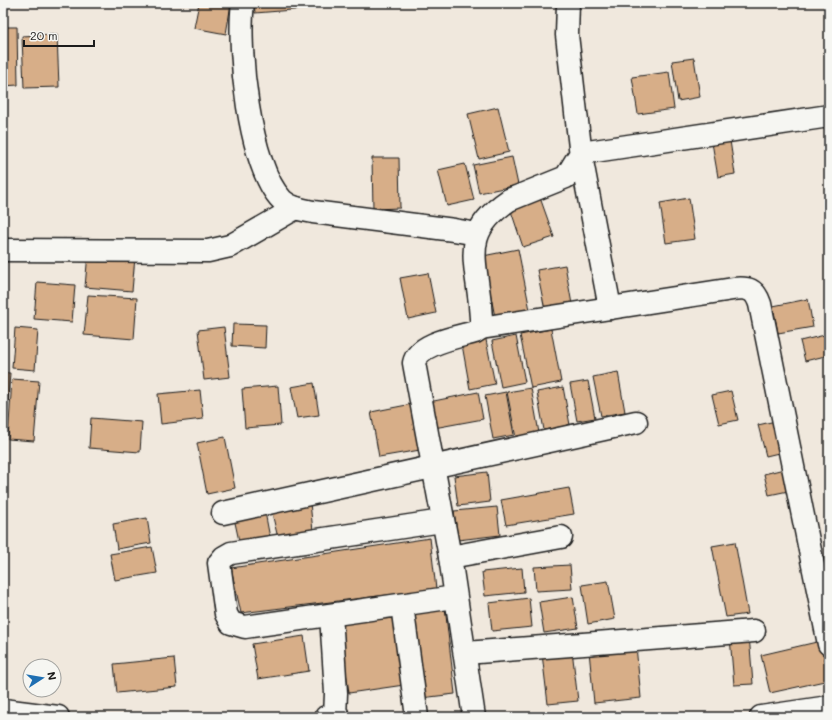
<svg xmlns="http://www.w3.org/2000/svg" width="832" height="720" viewBox="0 0 832 720" font-family="Mali,sans-serif">
	<rect width="100%" height="100%" fill="#f0e8dd"/>
	<filter id="ink" filterUnits="userSpaceOnUse"><feTurbulence type="fractalNoise" baseFrequency=".025" numOctaves="2"/><feDisplacementMap in="SourceGraphic" scale="8" xChannelSelector="R" yChannelSelector="G"/><feConvolveMatrix kernelMatrix="1 2 1 2 8 2 1 2 1" color-interpolation-filters="sRGB"/></filter>
	<g filter="url(#ink)">
		<g fill="#d7ae88" stroke="#1c1c1c">
			<path d="M199,3l32,1 -5,30 -32,-6z"/>
			<path d="M254,3h50l1,6 -50,4z"/>
			<path d="M3,27h14l1,58 -15,1z"/>
			<path d="M57,34l2,53 -35,1 -2,-52z"/>
			<path d="M694,58l6,39 -22,4 -6,-40z"/>
			<path d="M669,72l5,37 -36,5 -6,-37z"/>
			<path d="M498,107l11,45 -30,7 -11,-45z"/>
			<path d="M729,134l6,40 -17,3 -7,-40z"/>
			<path d="M512,157l6,28 -39,8 -6,-28z"/>
			<path d="M372,158h27l1,50 -27,1z"/>
			<path d="M465,164l9,36 -27,6 -9,-36z"/>
			<path d="M538,192l16,45 -31,10 -15,-45z"/>
			<path d="M689,198l6,41 -29,4 -6,-40z"/>
			<path d="M518,249l12,61 -35,7 -12,-61z"/>
			<path d="M88,253l47,4 -3,34 -47,-4z"/>
			<path d="M565,265l8,45 -27,5 -9,-45z"/>
			<path d="M428,273l8,40 -28,6 -8,-41z"/>
			<path d="M37,282l38,3 -3,37 -38,-3z"/>
			<path d="M88,295l49,3 -3,41 -50,-4z"/>
			<path d="M808,299l5,28 -35,6 -5,-27z"/>
			<path d="M233,324l33,1 -1,23 -33,-2z"/>
			<path d="M224,327l6,50 -26,3 -6,-50z"/>
			<path d="M15,328l23,2 -3,40 -23,-2z"/>
			<path d="M551,329l10,53 -30,6 -11,-53z"/>
			<path d="M829,334v21l-24,6 -5,-20z"/>
			<path d="M485,335l10,49 -25,5 -9,-50z"/>
			<path d="M516,336l9,46 -24,5 -9,-46z"/>
			<path d="M618,372l7,40 -24,4 -8,-39z"/>
			<path d="M3,373h7l-4,59 -3,-1z"/>
			<path d="M12,379l27,2 -5,60 -26,-2z"/>
			<path d="M588,381l7,37 -18,3 -7,-37z"/>
			<path d="M314,383l5,32 -22,3 -6,-31z"/>
			<path d="M278,386l3,39 -36,3 -3,-39z"/>
			<path d="M563,387l7,38 -26,5 -7,-38z"/>
			<path d="M531,388l8,45 -23,5 -9,-46z"/>
			<path d="M200,390l3,29 -42,5 -3,-30z"/>
			<path d="M731,391l7,29 -19,4 -7,-29z"/>
			<path d="M478,392l5,27 -49,9 -5,-26z"/>
			<path d="M506,392l8,43 -21,4 -8,-43z"/>
			<path d="M412,404l8,46 -41,7 -8,-45z"/>
			<path d="M91,418l51,4 -2,30 -51,-4z"/>
			<path d="M780,420l7,31 -21,5 -8,-31z"/>
			<path d="M225,437l10,51 -28,6 -10,-51z"/>
			<path d="M788,468l5,22 -24,5 -5,-21z"/>
			<path d="M487,472l3,30 -32,4 -4,-30z"/>
			<path d="M569,488l5,26 -68,11 -5,-25z"/>
			<path d="M310,503l3,28 -35,7 -7,-29z"/>
			<path d="M497,507l3,28 -42,5 -4,-29z"/>
			<path d="M265,512l5,26 -31,3 -5,-23z"/>
			<path d="M147,518l4,25 -34,6 -4,-25z"/>
			<path d="M430,538l6,51 -195,24 -10,-45z"/>
			<path d="M735,542l13,72 -22,3 -14,-71z"/>
			<path d="M152,547l5,26 -42,7 -5,-26z"/>
			<path d="M570,565l2,24 -36,2 -2,-24z"/>
			<path d="M522,568l2,24 -39,4 -3,-24z"/>
			<path d="M608,581l7,38 -27,5 -6,-39z"/>
			<path d="M573,597l5,31 -34,5 -5,-31z"/>
			<path d="M529,598l3,29 -40,4 -3,-28z"/>
			<path d="M445,607l10,87 -34,4 -10,-87z"/>
			<path d="M396,618l8,67 -55,8 -10,-71z"/>
			<path d="M749,635l4,49 -19,1 -4,-48z"/>
			<path d="M304,636l5,35 -51,8 -6,-35z"/>
			<path d="M821,641l8,39 -59,13 -9,-38z"/>
			<path d="M636,646l5,52 -47,5 -5,-52z"/>
			<path d="M572,650l6,51 -30,3 -6,-50z"/>
			<path d="M174,658l3,29 -60,6 -3,-29z"/>
		</g>
		<g fill="none" stroke-linecap="round" stroke-linejoin="round">
			<g stroke="#1c1c1c" stroke-width="25">
				<g id="street">
					<path d="M243,3c-6,45 6,164 39,197 8,8 21,10 31,12l141,18 23,4"/>
					<path d="M568,3l-1,32 14,121 29,152"/>
					<path d="M3,250l205,1 22,-5 66,-38"/>
					<path d="M481,328l252,-39c15,-2 22,0 27,15l69,340"/>
					<path d="M223,513l413,-91"/>
					<path d="M442,521l-211,32 -7,4 -5,6 7,51 5,9 14,4 210,-30"/>
					<path d="M450,557l111,-20"/>
					<path d="M402,605l15,112"/>
					<path d="M331,615l5,78 -1,24"/>
					<path d="M465,653l289,-22"/>
					<path d="M474,717l-24,-160 -36,-194c4,-20 44,-26 61,-31l6,-4c1,-8 -1,-16 -1,-24 -5,-48 -18,-72 29,-104l57,-23 11,-18 11,-7 241,-36"/>
				</g>
			</g>
			<g stroke="#1c1c1c" stroke-width="25">
				<g id="secondary">
					<path d="M3,710l55,7"/>
					<path d="M326,717h13"/>
					<path d="M761,717l68,-10"/>
				</g>
			</g>
			<use href="#street" stroke="#f6f6f2" stroke-width="22"/>
			<use href="#secondary" stroke="#f6f6f2" stroke-width="22"/>
		</g>
	</g>
	<rect width="832" height="720" fill="none" stroke="#f6f6f2" stroke-width="16"/>
	<rect x="8" y="8" width="816" height="704" fill="none" stroke="#1c1c1c" stroke-width="1.5" filter="url(#ink)"/>
	<g transform="translate(42 678) rotate(78)"><circle r="19" fill="#f6f6f2" stroke="#9f9f9c"/>
	<path d="M0-3L7 15L0 10L-7 15Z" fill="#1f6fb2"/>
	<text y="-6" font-size="11" font-weight="bold" text-anchor="middle" fill="#1c1c1c">N</text>
	</g>
	<path d="M24 40v6h70v-6" fill="none" stroke="#1c1c1c" stroke-width="2"/>
	<text x="30" y="40" font-size="12" fill="#1c1c1c" stroke="#f6f6f2" stroke-width="3" paint-order="stroke">20 m</text>
</svg>
